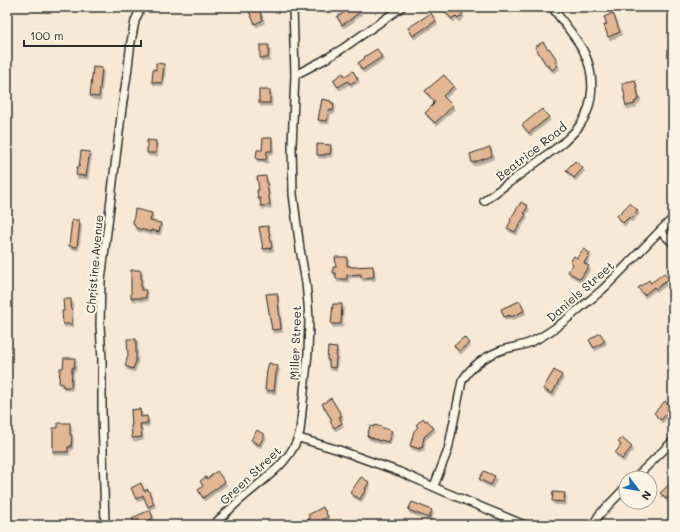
<svg xmlns="http://www.w3.org/2000/svg" width="680" height="532" viewBox="0 0 680 532" font-family="Mali,sans-serif">
<style>
.building{fill:#e4b794;stroke:#2b2b2b;filter:url(#shadow)}
.lines{fill:none;stroke-linecap:round;stroke-linejoin:round}
.minor-casing{stroke:#2b2b2b;stroke-width:10}
.minor{stroke:#fcf5e5;stroke-width:7}
.labels{text-anchor:middle;dominant-baseline:central;stroke-width:4;stroke-linejoin:round;paint-order:stroke}
.street-label{font-size:12px;fill:#2b2b2b;stroke:#fcf5e5}
</style>
<defs>
<filter id="shadow"><feDropShadow dx="1.5" dy="3" stdDeviation="0" flood-color="#0004"/></filter>
</defs>
<rect width="100%" height="100%" fill="#f7e9d5"/>
<filter id="ink" filterUnits="userSpaceOnUse"><feTurbulence type="fractalNoise" baseFrequency=".025" numOctaves="2"/><feDisplacementMap in="SourceGraphic" scale="8" xChannelSelector="R" yChannelSelector="G"/><feConvolveMatrix kernelMatrix="1 2 1 2 8 2 1 2 1" color-interpolation-filters="sRGB"/></filter>
<g filter="url(#ink)">
<g class="building">
<polygon points="247,7 258,7 263,20 255,24"/>
<polygon points="352,7 357,7 360,12 353,17 353,18 342,25 337,17"/>
<polygon points="449,7 464,7 460,11 463,14 458,19 455,16 452,19 444,11"/>
<polygon points="431,13 436,21 413,36 408,28"/>
<polygon points="613,13 620,32 608,37 604,25 607,24 604,17"/>
<polygon points="543,42 548,49 549,48 557,60 555,61 558,66 552,70 548,65 547,66 535,47"/>
<polygon points="260,45 269,45 268,58 260,58"/>
<polygon points="377,49 382,57 362,70 358,63 365,58 364,57"/>
<polygon points="156,63 164,64 162,83 152,82 153,69 156,70"/>
<polygon points="93,67 102,68 99,97 90,96"/>
<polygon points="353,71 358,79 350,84 348,81 338,87 333,80 343,73 345,76"/>
<polygon points="444,75 454,86 443,96 453,106 435,123 425,113 434,104 433,103 435,102 425,91"/>
<polygon points="635,80 639,99 637,99 637,101 634,102 635,104 626,106 624,97 625,97 622,83"/>
<rect x="259" y="90" width="11" height="13"/>
<polygon points="322,99 331,101 331,103 334,103 333,111 329,110 327,121 318,120"/>
<polygon points="542,109 549,117 529,133 522,125"/>
<polygon points="263,138 272,138 272,151 267,151 266,160 256,159 257,150 262,150"/>
<polygon points="147,140 156,141 156,153 147,153"/>
<polygon points="317,144 331,145 330,154 325,154 325,155 317,155"/>
<polygon points="490,147 492,156 472,163 470,154"/>
<polygon points="81,151 90,152 86,176 76,175 77,167 79,167"/>
<polygon points="575,161 583,168 574,178 566,170"/>
<polygon points="266,176 270,205 261,206 260,198 258,199 257,190 259,190 257,177"/>
<polygon points="521,202 528,206 524,213 526,214 515,232 507,228 511,221 510,220"/>
<polygon points="630,203 638,211 630,219 629,217 623,223 617,216"/>
<polygon points="135,209 152,213 150,221 161,223 159,232 151,230 151,232 136,228 133,223"/>
<polygon points="72,220 79,220 79,223 80,223 77,247 69,246"/>
<polygon points="268,226 272,248 263,249 259,227"/>
<polygon points="583,249 590,253 584,263 589,266 580,279 568,272 573,264 570,262 574,256 577,258"/>
<polygon points="335,257 347,257 347,266 351,266 351,267 373,266 374,277 361,278 361,274 347,275 347,279 336,279 336,273 333,273 333,267 336,267"/>
<polygon points="131,270 141,270 141,290 146,290 146,298 131,298"/>
<polygon points="664,273 669,279 656,289 654,287 644,295 638,288 649,280 651,283"/>
<polygon points="277,293 281,329 272,330 266,294"/>
<polygon points="63,299 71,299 72,324 63,324 62,311 64,311"/>
<polygon points="520,301 524,311 511,317 510,315 504,317 501,309"/>
<polygon points="333,304 342,304 341,324 331,324"/>
<polygon points="600,333 605,341 594,348 589,340"/>
<polygon points="464,337 469,343 459,351 454,346"/>
<polygon points="127,339 136,339 136,361 133,369 125,366 128,355"/>
<polygon points="328,347 337,348 335,368 329,367 329,360 327,360"/>
<polygon points="64,358 75,358 74,368 72,368 71,387 63,387 63,384 59,383 60,368 63,368"/>
<polygon points="269,363 278,366 276,374 274,391 265,390 267,370"/>
<polygon points="554,370 562,375 552,394 543,389"/>
<polygon points="331,398 342,416 339,417 342,423 334,428 330,421 332,420 322,404"/>
<polygon points="665,401 672,408 661,420 654,413"/>
<polygon points="140,409 141,417 147,416 148,423 140,424 142,437 132,438 131,425 132,425 131,410"/>
<polygon points="423,418 425,421 427,420 434,428 424,437 422,448 420,447 420,449 410,446 414,431 418,427 416,425"/>
<polygon points="58,423 70,423 70,435 72,435 71,447 68,447 68,452 53,452 53,428 58,428"/>
<polygon points="375,425 392,431 388,442 381,440 380,441 367,436 370,426 374,427"/>
<polygon points="257,430 265,435 259,445 251,440"/>
<polygon points="622,438 632,447 622,459 615,453 621,445 618,442"/>
<polygon points="217,471 225,482 203,498 198,490 203,486 200,481 206,477 207,479"/>
<polygon points="484,471 495,476 491,485 479,479"/>
<polygon points="361,477 369,482 365,489 366,489 360,499 350,493"/>
<polygon points="673,481 673,499 669,495 666,499 660,493"/>
<polygon points="141,483 144,491 148,489 154,504 148,507 143,495 136,499 131,488"/>
<polygon points="553,492 565,493 564,502 552,501"/>
<polygon points="412,502 432,510 429,518 408,510"/>
<polygon points="323,507 328,517 312,525 309,525 307,520 310,519 308,515"/>
<polygon points="150,510 153,518 142,524 141,522 135,525 132,518"/>
</g>
<g class="lines">
<g class="minor-casing">
<g id="minor">
<polyline points="295,75 322,61 342,49 402,7"/>
<path d="M484,201L563,143C569,137 575,132 580,125C595,104 595,75 584,52C576,37 562,21 552,7"/>
<polyline points="660,231 673,243"/>
<polyline points="299,438 339,450 400,472 445,492 525,525"/>
<polyline points="635,478 673,441"/>
<path d="M434,486L448,450L462,381C472,365 486,355 505,349C513,347 523,346 531,342C549,334 564,322 579,309C586,303 594,297 602,290C626,267 649,241 673,218"/>
<polyline points="105,525 102,413 102,360 100,325 101,281 122,108 127,75 131,42 135,21 141,7"/>
<path d="M213,525C222,517 231,508 240,500C262,480 293,462 300,431L308,353L309,320L308,304L306,283L300,249L293,194L292,146L295,75L293,7"/>
<polyline points="593,525 599,515 626,487"/>
</g>
</g>
<use href="#minor" class="minor"/>
</g>
</g>
<g class="labels">
<g class="street-label">
<text transform="translate(531 151) rotate(-38)">Beatrice Road</text>
<text transform="translate(94 264) rotate(-85)">Christine Avenue</text>
<text transform="translate(580 291) rotate(-41)">Daniels Street</text>
<text transform="translate(295 343) rotate(-88)">Miller Street</text>
<text transform="translate(250 475) rotate(-43)">Green Street</text>
</g>
</g>
<rect width="680" height="532" fill="none" stroke="#fcf5e5" stroke-width="24"/>
<rect x="12" y="12" width="656" height="508" fill="none" stroke="#2b2b2b" stroke-width="1.5" filter="url(#ink)"/>
<g transform="translate(638 490) rotate(122)"><circle r="19" fill="#fcf5e5" stroke="#a8a49b"/>
<path d="M0-3L7 15L0 10L-7 15Z" fill="#1f6fb2"/>
<text y="-6" font-size="11" font-weight="bold" text-anchor="middle" fill="#2b2b2b">N</text>
</g>
<path d="M24 40v6h117v-6" fill="none" stroke="#2b2b2b" stroke-width="2"/>
<text x="30" y="40" font-size="12" fill="#2b2b2b" stroke="#fcf5e5" stroke-width="3" paint-order="stroke">100 m</text>
</svg>
